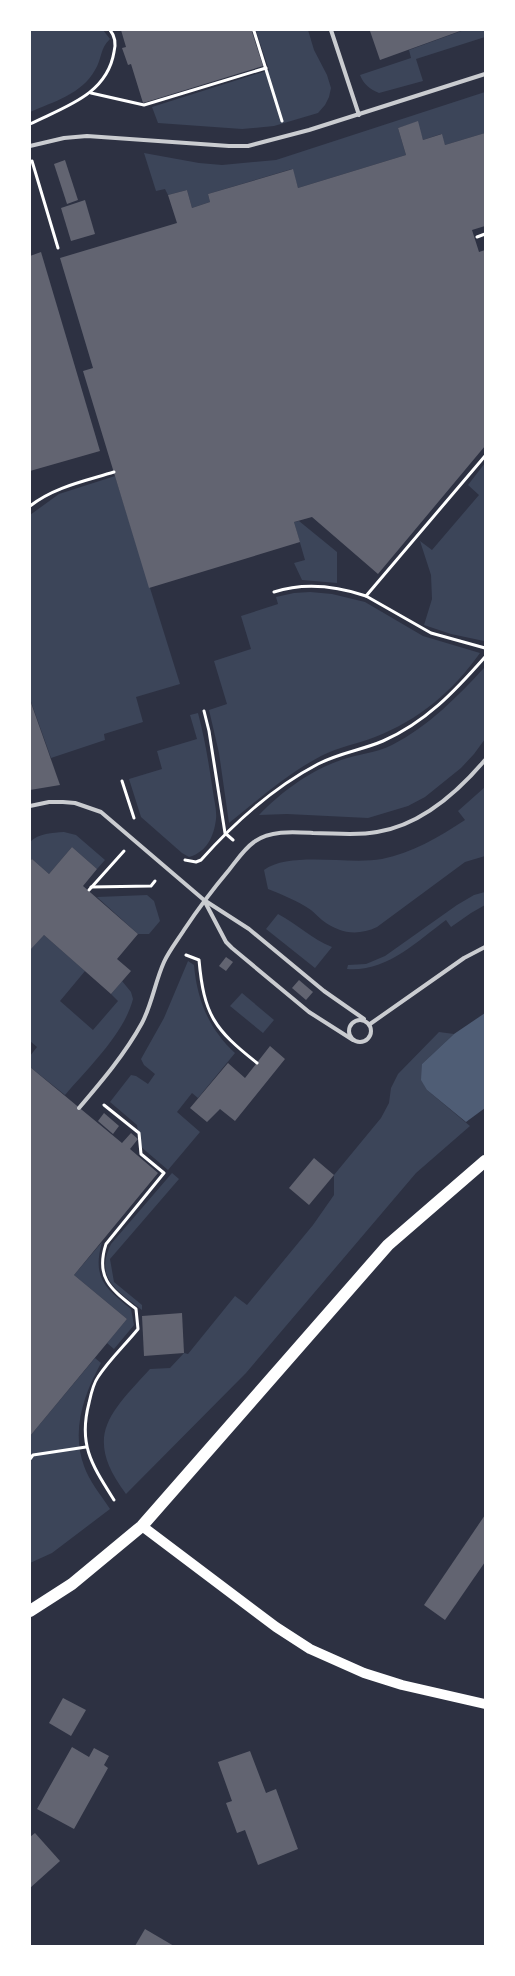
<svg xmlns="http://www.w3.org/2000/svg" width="515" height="1976" viewBox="0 0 515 1976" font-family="Helvetica,sans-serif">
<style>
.green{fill:#3c4559}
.water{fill:#4f5d75}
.building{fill:#626471}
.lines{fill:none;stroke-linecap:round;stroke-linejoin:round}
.path{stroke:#fff;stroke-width:3}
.service{stroke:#caccd0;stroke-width:4}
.secondary{stroke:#fff;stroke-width:10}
.primary{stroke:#fff;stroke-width:12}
</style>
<rect width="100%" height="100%" fill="#2d3142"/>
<g class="green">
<path d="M30,30H103L110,39C100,48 102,59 95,70C82,94 53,102 30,112Z"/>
<polygon points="258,30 308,30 314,50 327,75 331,88 329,97 325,105 318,113 274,126 242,129 158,123 152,107 269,70 256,31"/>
<path d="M464,30H485V37L416,59L423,81L379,93C370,89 364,85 360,75L411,58L409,50Z"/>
<polygon points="485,92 485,133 445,145 441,134 423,140 417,122 398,128 406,155 298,188 292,169 208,194 210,202 192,208 187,190 168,195 165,189 156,191 144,153 199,163 222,165 276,160"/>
<polygon points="485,463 485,641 484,641 451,634 424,625 432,599 431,575 420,541 432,550 479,495 468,485"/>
<polygon points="115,476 180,684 136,697 143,722 104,734 105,740 51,758 30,699 30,515 59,494"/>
<polygon points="299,521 337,552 337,583 302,580 294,563 305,560 294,522"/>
<path d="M310,592L332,594L365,602L423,636L480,653C453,691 419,720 375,737C357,744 338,747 321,756C287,774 259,799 229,823L219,753L209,710L227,704L214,661L251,649L241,616L278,604L276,597L294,593Z"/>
<path d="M485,667V739L474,754L461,768L425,797L408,806L368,818L287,814L259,815C281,792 311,770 341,760C358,754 376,753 392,745C429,726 457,697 485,667Z"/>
<path d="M198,713C205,739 209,765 213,792C214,800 217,810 216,819C214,836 207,852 189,857L182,853L141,817L129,779L162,769L157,751L197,739L190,715Z"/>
<path d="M485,787V856L465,862L377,927C358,936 340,934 322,920C318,917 315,913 311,910C298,901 283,895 268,889L264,870C290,851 349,865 382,859C412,853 439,837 465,820L458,811Z"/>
<path d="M64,832L76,835L105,860L97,869L72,847L49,874L32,859L30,861V842C39,833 52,833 64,832Z"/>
<path d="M485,892V905L471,913L451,927L446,920C416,942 387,972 347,969L348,965L366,964L385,956L457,905L474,895Z"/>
<polygon points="147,895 154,901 160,921 149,934 138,934 97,897"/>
<path d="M278,914C297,924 312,939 332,947L315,968L266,929Z"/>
<path d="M44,935L85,971L60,1001L93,1030L118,1001L111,994L122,981L131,992L133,999C124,1034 88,1068 65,1095L30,1067V1056L37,1047L30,1041V949Z"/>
<path d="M188,961L194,965C197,1000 209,1029 235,1053L198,1098L192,1093L177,1112L200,1132L168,1170L140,1146L137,1125L110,1102L131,1075L136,1076L148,1084L155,1074L144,1065L141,1059L164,1018Z"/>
<polygon points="242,993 274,1020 263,1033 230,1006"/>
<path d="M439,1032L454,1034L422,1064L427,1090L470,1126L416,1173L246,1373L126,1494C83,1436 109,1414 150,1369L170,1368L184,1353L188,1354L235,1296L247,1305L313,1225L334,1195V1175L381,1118L389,1103L391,1088L398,1074Z"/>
<path d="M172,1173L179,1179L110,1259L114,1282L142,1305V1310C118,1291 94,1279 111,1244Z"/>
<path d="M102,1242C92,1278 105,1288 131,1309L134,1325L114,1349L107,1343L127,1319L74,1275Z"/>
<path d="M95,1358L101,1363C84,1394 71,1430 84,1466C89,1481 101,1495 110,1509L52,1553L30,1563V1436Z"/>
</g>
<polygon class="water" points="485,1013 485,1108 466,1122 427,1090 421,1080 422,1064 454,1034"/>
<g class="building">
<polygon points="121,30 256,30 252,32 263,66 143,103 131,64 128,65 122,48 126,47"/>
<polygon points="373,30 463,30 380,60 370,31"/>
<polygon points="418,121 423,140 442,134 445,145 485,133 485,226 472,230 479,252 485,250 485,446 378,574 312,517 294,522 300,542 149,588 83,371 93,368 60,258 177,223 168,195 187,190 192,208 210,202 208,194 293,169 298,188 406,155 398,128"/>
<polygon points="65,160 78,200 67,204 54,164"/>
<polygon points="85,200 95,234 71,241 61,208"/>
<polygon points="41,252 100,451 30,471 30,256"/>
<polygon points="30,700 60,785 30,790"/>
<polygon points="72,847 97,869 83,886 138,934 117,959 131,971 111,994 44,935 30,950 30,861 32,859 49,874"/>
<polygon points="226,957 233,962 226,971 219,966"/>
<polygon points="299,980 313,992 306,1000 292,988"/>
<polygon points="270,1046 285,1059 235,1121 220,1109 207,1122 190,1108 228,1063 245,1078"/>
<polygon points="30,1067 122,1143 131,1133 138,1139 130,1149 158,1173 74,1275 127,1319 30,1436"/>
<polygon points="104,1113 119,1126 113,1134 98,1121"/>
<polygon points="314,1158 334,1175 309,1205 289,1188"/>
<polygon points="182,1313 184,1353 144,1356 142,1316"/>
<polygon points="485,1515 485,1562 445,1620 424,1605"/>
<polygon points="63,1698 86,1710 71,1736 49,1723"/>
<polygon points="72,1747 89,1757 94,1748 109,1756 104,1765 108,1768 74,1829 37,1809"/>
<polygon points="250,1751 266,1793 276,1789 298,1849 258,1865 245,1830 237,1833 226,1803 232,1801 218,1762"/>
<polygon points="35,1833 60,1861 30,1888 30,1837"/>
<polygon points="145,1929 174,1946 135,1946"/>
</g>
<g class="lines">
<g class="path">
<polyline points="254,31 282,121"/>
<polyline points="91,93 144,105 266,68"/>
<path d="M30,124C64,107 107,95 114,52C116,44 115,36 110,30"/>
<polyline points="32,161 58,248"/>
<polyline points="477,237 485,234"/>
<path d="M30,506C54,487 85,481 114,472"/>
<path d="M274,592C305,582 336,586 366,596L485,456"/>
<polyline points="366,596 431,633 485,648"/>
<polyline points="204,711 209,731 225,833 233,840"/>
<polyline points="122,781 134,818"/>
<path d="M185,860L196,862L201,860C234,823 274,787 318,764C339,753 362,750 383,741C426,722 455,691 485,657"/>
<polyline points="91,887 151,886 155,881"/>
<polyline points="89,890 124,851"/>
<path d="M186,955L199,960C204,1015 214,1029 257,1063"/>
<path d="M104,1105L139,1133L141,1154L164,1173L106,1244C95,1278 111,1289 136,1309L138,1329C125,1345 109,1360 98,1377C93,1384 91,1394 89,1403C78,1445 92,1465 114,1500"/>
<polyline points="30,1459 33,1455 86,1447"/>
</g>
<g class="service">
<polyline points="331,30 359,115"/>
<polyline points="30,146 64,138 87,136 229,146 248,146 309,130 485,74"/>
<polyline points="30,806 49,802 63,802 75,803 101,812 204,900 249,929 324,991 364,1019"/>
<polyline points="205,902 226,942 232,948 309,1012 353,1040"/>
<circle cx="360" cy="1031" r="11"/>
<polyline points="370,1024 464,958 485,947"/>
<path d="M79,1108C102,1081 125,1054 142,1023C152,1004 155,982 164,962C169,951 177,941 184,930C198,909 213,889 229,870C237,860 244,849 254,842C270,830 294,832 313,833C334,833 357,836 377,832C421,825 457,793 485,760"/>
</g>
<polyline class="secondary" points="142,1526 276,1627 310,1649 364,1673 402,1685 485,1704"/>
<polyline class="primary" points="30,1611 72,1584 142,1526 388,1245 485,1161"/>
</g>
<rect width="515" height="1976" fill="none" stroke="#ffffff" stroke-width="62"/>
</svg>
